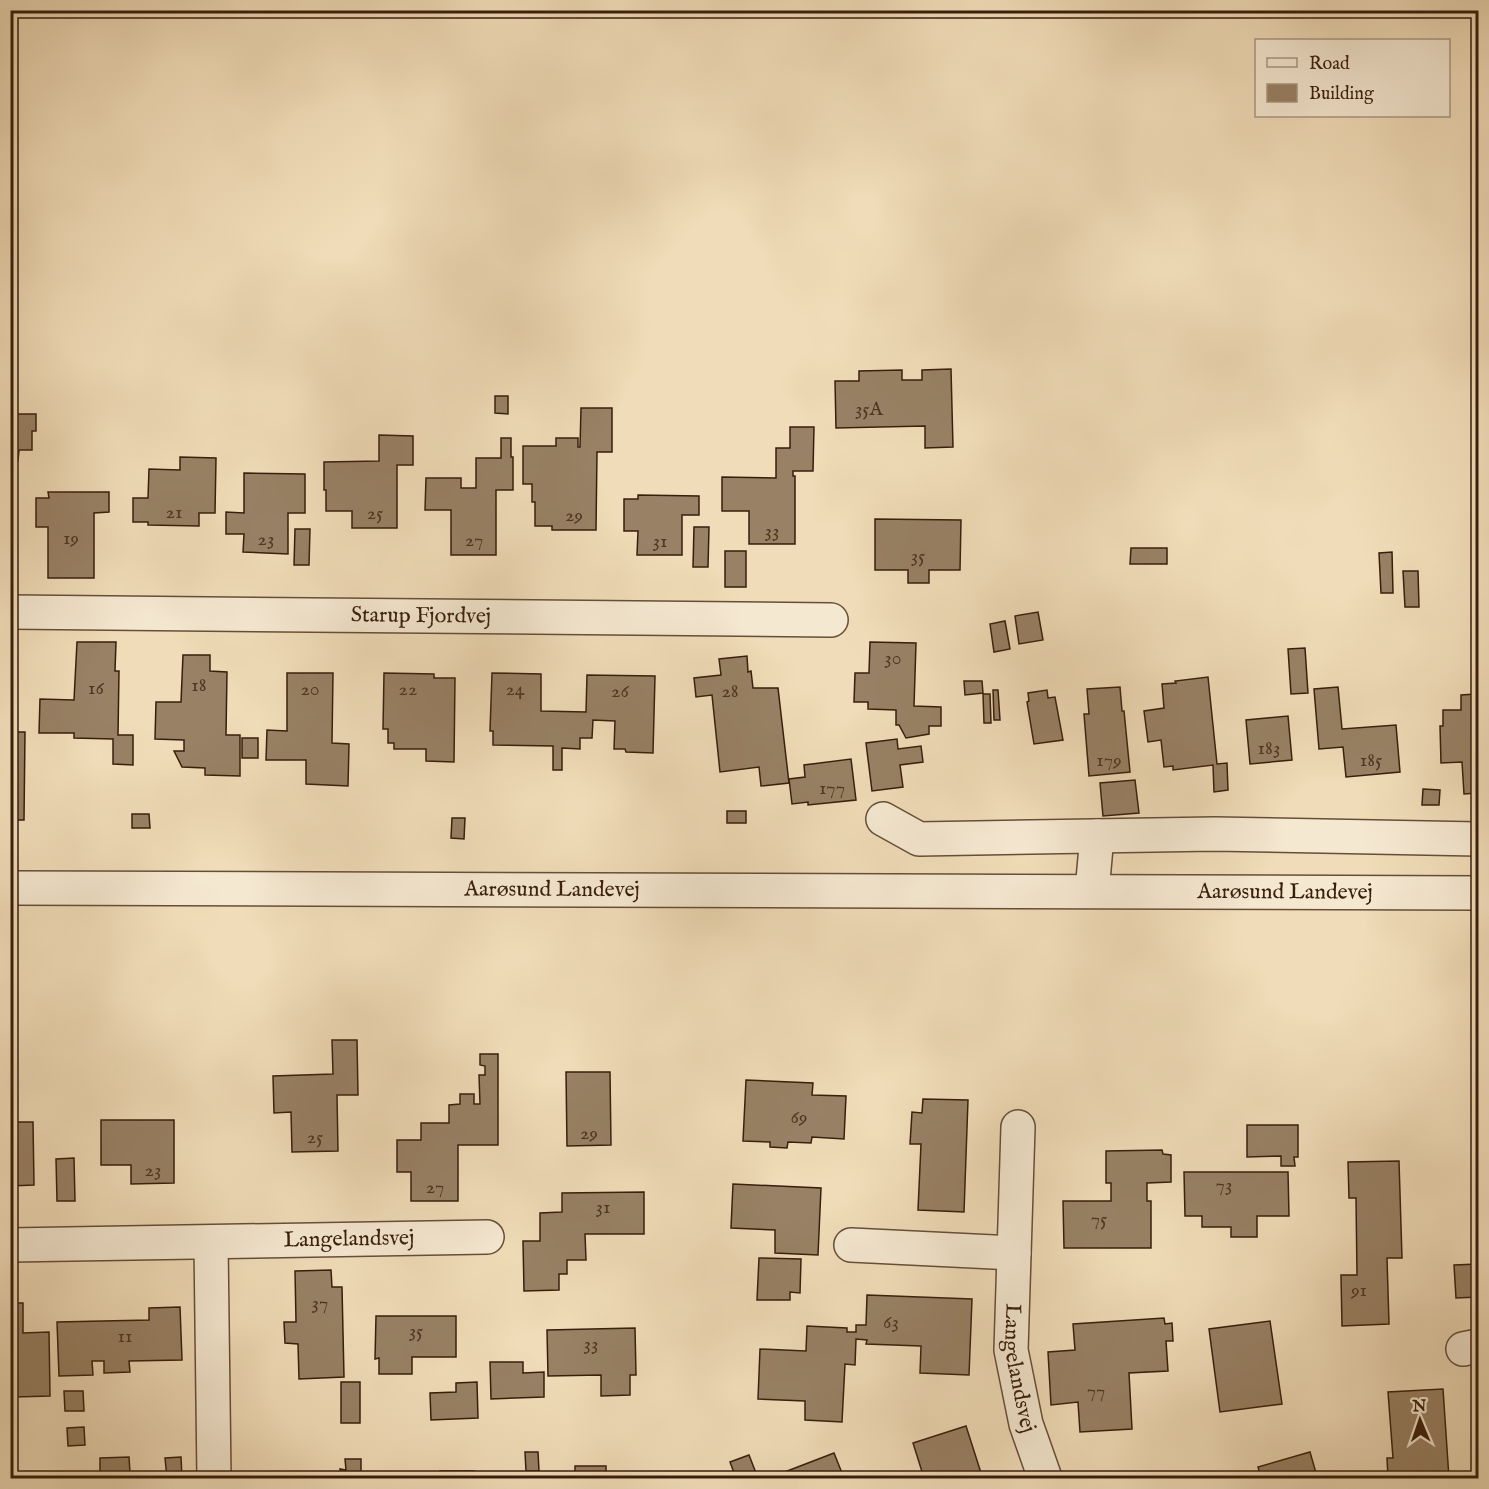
<svg xmlns="http://www.w3.org/2000/svg" width="1489" height="1489" viewBox="0 0 1489 1489" font-family="'IM FELL English',serif">
<style>
.building{fill:#988165;stroke:#381e0c;stroke-width:1.5}
.lines{fill:none;stroke-linecap:round;stroke-linejoin:round}
.minor-casing{stroke:#664e37;stroke-width:36}
.tertiary-casing{stroke:#664e37;stroke-width:36}
.minor{stroke:#f5e8d1;stroke-width:33}
.tertiary{stroke:#f5e8d1;stroke-width:33}
.labels{text-anchor:middle;dominant-baseline:central;stroke-width:5;stroke-linejoin:round;paint-order:stroke}
.number-label{font-size:20px;fill:#503722}
.street-label{font-size:22px;fill:#381e0c;stroke:#f5e8d1}
</style>
<rect width="100%" height="100%" fill="#f0dcb8"/>
<filter id="stains"><feTurbulence type="fractalNoise" baseFrequency=".00333" numOctaves="4"/><feColorMatrix values="0 0 0 0 .2 0 0 0 0 .09 0 0 0 0 .02 0 0 0 .5 -.17"/></filter>
<radialGradient id="worn" r=".72"><stop offset=".6" stop-color="#630" stop-opacity="0"/><stop offset="1" stop-color="#630" stop-opacity=".3"/></radialGradient>
<g class="building">
<polygon points="951,369 953,447 925,448 925,426 836,428 835,381 859,381 859,371 902,370 902,380 922,380 922,370"/>
<polygon points="495,396 508,396 508,414 495,413"/>
<polygon points="581,408 612,408 612,452 597,452 596,530 552,530 552,526 535,526 535,502 532,502 532,484 523,484 523,446 556,446 556,438 578,438 578,447 580,447"/>
<polygon points="10,414 36,414 36,431 32,431 32,450 19,450 18,461 10,460"/>
<polygon points="790,427 814,427 813,471 793,471 793,476 795,476 795,544 749,544 749,511 722,511 722,477 776,478 776,448 790,448"/>
<polygon points="379,435 413,436 413,465 397,465 397,528 352,528 352,511 326,511 326,490 324,490 324,462 379,461"/>
<polygon points="501,438 511,438 511,457 513,457 513,490 496,490 496,555 451,555 451,510 425,510 426,478 461,478 461,488 476,488 476,458 501,458"/>
<polygon points="180,457 216,458 215,513 199,513 199,526 148,525 148,522 133,522 133,498 148,498 149,469 180,470"/>
<polygon points="244,473 305,474 305,513 288,513 288,554 243,552 244,534 226,534 226,512 244,513"/>
<polygon points="48,492 109,492 109,512 94,513 94,578 48,578 48,527 36,527 36,498 49,498"/>
<polygon points="638,495 699,496 699,515 682,515 682,555 637,555 638,531 624,531 624,499 638,499"/>
<polygon points="875,519 961,520 960,570 929,570 929,583 908,583 908,570 875,570"/>
<rect x="10" y="520" width="7" height="26"/>
<polygon points="694,527 709,527 708,567 693,567"/>
<polygon points="295,529 310,529 309,565 294,565"/>
<polygon points="1131,548 1167,548 1167,564 1130,564"/>
<rect x="725" y="551" width="21" height="36"/>
<polygon points="1392,552 1393,593 1381,593 1379,553"/>
<polygon points="1403,571 1418,571 1419,607 1405,607"/>
<polygon points="1038,612 1043,640 1019,644 1015,616"/>
<polygon points="1005,621 1010,649 994,652 990,624"/>
<polygon points="77,642 116,642 115,671 119,671 118,735 133,735 133,765 113,764 113,739 74,738 74,733 39,733 40,699 74,700"/>
<polygon points="870,642 916,643 914,706 941,707 941,726 929,726 929,734 906,738 899,725 896,725 896,710 868,709 868,702 854,702 855,673 869,673"/>
<polygon points="1305,648 1308,693 1291,694 1288,649"/>
<polygon points="183,655 210,655 210,671 227,672 226,735 240,735 240,776 205,775 205,768 182,767 174,751 184,751 184,740 155,739 156,702 181,702"/>
<polygon points="747,656 748,672 751,671 753,688 778,688 789,783 761,786 759,767 720,772 712,695 696,697 694,678 721,675 719,659"/>
<polygon points="10,669 12,669 11,732 25,732 24,820 10,820"/>
<polygon points="287,673 333,673 332,743 349,744 348,786 306,784 306,760 266,760 267,730 287,731"/>
<polygon points="384,673 434,674 434,678 455,678 454,762 426,761 426,749 394,749 394,743 388,743 388,729 383,729"/>
<polygon points="492,673 541,674 541,711 586,712 587,675 655,676 653,753 626,752 625,749 614,749 615,721 593,720 592,738 580,738 580,749 562,748 562,770 553,770 553,746 493,745 493,731 490,731"/>
<polygon points="1208,677 1217,764 1227,763 1228,790 1214,792 1213,765 1173,770 1173,766 1164,767 1161,740 1148,742 1144,711 1164,708 1162,684 1176,683 1175,681"/>
<polygon points="964,681 982,681 983,693 965,695"/>
<polygon points="1120,687 1122,711 1124,711 1130,772 1089,776 1084,714 1089,714 1087,689"/>
<polygon points="1338,687 1342,729 1396,725 1400,772 1346,777 1343,747 1319,749 1314,689"/>
<polygon points="993,690 998,690 1000,720 994,720"/>
<polygon points="1047,690 1048,698 1055,697 1063,740 1034,744 1027,702 1029,701 1028,693"/>
<polygon points="983,694 990,694 991,723 984,723"/>
<polygon points="1476,694 1477,726 1478,726 1478,793 1464,794 1462,762 1441,763 1440,726 1443,726 1443,710 1461,710 1461,695"/>
<polygon points="1288,716 1292,760 1250,764 1246,720"/>
<rect x="242" y="738" width="16" height="20"/>
<polygon points="897,739 898,749 921,746 923,762 900,765 903,787 872,791 866,743"/>
<polygon points="851,759 856,800 808,805 808,802 792,804 789,779 805,777 804,765"/>
<polygon points="1135,780 1139,813 1103,816 1100,783"/>
<polygon points="1423,789 1440,790 1439,805 1422,805"/>
<rect x="727" y="811" width="19" height="12"/>
<polygon points="132,814 149,814 150,828 132,828"/>
<polygon points="452,818 465,818 464,839 451,838"/>
<polygon points="332,1040 357,1040 358,1095 337,1095 338,1151 292,1152 291,1112 274,1113 273,1076 333,1074"/>
<polygon points="480,1054 498,1054 498,1145 458,1145 458,1201 411,1201 411,1172 397,1172 397,1140 421,1140 421,1123 449,1123 449,1105 460,1104 460,1094 474,1094 474,1104 480,1104 479,1075 485,1075 485,1066 480,1065"/>
<polygon points="566,1072 610,1072 611,1145 567,1146"/>
<polygon points="746,1080 813,1083 812,1095 846,1096 844,1139 812,1137 811,1143 788,1142 787,1148 770,1147 770,1142 743,1141"/>
<polygon points="923,1099 968,1100 964,1212 918,1210 921,1144 910,1144 912,1112 922,1113"/>
<polygon points="101,1120 174,1120 174,1183 131,1184 131,1165 101,1165"/>
<polygon points="10,1122 33,1122 34,1185 10,1186"/>
<polygon points="1247,1125 1298,1125 1298,1157 1294,1157 1295,1166 1281,1166 1281,1156 1247,1157"/>
<polygon points="1162,1150 1163,1154 1171,1155 1171,1182 1147,1183 1147,1201 1151,1201 1151,1248 1064,1248 1063,1201 1111,1201 1111,1183 1106,1183 1106,1151"/>
<polygon points="74,1158 75,1201 57,1201 56,1159"/>
<polygon points="1399,1161 1402,1258 1387,1258 1389,1324 1342,1326 1341,1275 1357,1275 1356,1198 1349,1198 1348,1162"/>
<polygon points="1184,1172 1288,1172 1289,1216 1257,1216 1257,1237 1231,1237 1231,1227 1202,1227 1202,1216 1185,1216"/>
<polygon points="733,1184 821,1188 818,1255 775,1253 775,1230 731,1228"/>
<polygon points="644,1192 644,1234 585,1234 586,1260 567,1260 567,1274 559,1274 559,1290 524,1291 523,1241 540,1241 540,1213 562,1212 562,1193"/>
<polygon points="759,1258 801,1259 800,1293 790,1292 790,1300 757,1300"/>
<polygon points="1478,1264 1478,1297 1456,1298 1454,1265"/>
<polygon points="331,1270 332,1287 342,1287 344,1377 299,1379 298,1344 285,1343 284,1322 296,1322 295,1271"/>
<polygon points="867,1295 972,1299 969,1375 920,1373 921,1346 866,1344 867,1340 856,1339 855,1365 845,1364 842,1422 805,1420 805,1401 758,1399 760,1349 806,1351 807,1326 847,1328 847,1332 856,1332 856,1325 866,1325"/>
<polygon points="10,1303 23,1303 23,1333 49,1332 50,1396 15,1397 15,1389 10,1389"/>
<polygon points="180,1307 182,1360 129,1361 130,1372 104,1373 104,1361 92,1361 93,1375 59,1376 57,1322 149,1320 149,1308"/>
<polygon points="376,1316 456,1316 456,1357 412,1357 412,1374 379,1374 379,1358 375,1359"/>
<polygon points="1164,1318 1165,1324 1172,1323 1173,1341 1166,1341 1168,1371 1129,1373 1132,1429 1080,1432 1078,1402 1051,1405 1048,1352 1075,1350 1073,1324"/>
<polygon points="1270,1321 1282,1404 1220,1412 1209,1329"/>
<polygon points="635,1328 636,1375 630,1375 630,1395 601,1396 601,1375 548,1376 547,1330"/>
<polygon points="490,1362 523,1362 523,1373 544,1372 544,1397 491,1399"/>
<rect x="341" y="1382" width="19" height="41"/>
<polygon points="477,1382 478,1418 431,1420 430,1393 456,1392 456,1383"/>
<polygon points="1443,1389 1449,1478 1388,1478 1387,1458 1393,1458 1388,1392"/>
<polygon points="64,1391 83,1391 84,1411 65,1411"/>
<polygon points="966,1426 982,1476 988,1474 989,1478 924,1478 913,1443"/>
<polygon points="84,1427 85,1445 68,1446 67,1428"/>
<polygon points="525,1452 538,1452 539,1471 526,1471"/>
<polygon points="1310,1452 1316,1473 1295,1478 1261,1478 1258,1467"/>
<polygon points="834,1453 844,1478 769,1478"/>
<polygon points="749,1455 756,1473 742,1478 736,1478 730,1462"/>
<polygon points="129,1457 130,1473 100,1474 100,1458"/>
<polygon points="181,1457 182,1478 167,1478 165,1458"/>
<polygon points="345,1459 361,1459 361,1478 341,1478 340,1469 346,1470"/>
<rect x="575" y="1466" width="31" height="12"/>
<rect x="440" y="1471" width="34" height="7"/>
</g>
<g class="lines">
<g class="minor-casing">
<g id="minor">
<path id="s1" d="M10,612L831,620"/>
<polyline points="883,819 919,839 1214,834 1478,839"/>
<polyline points="1092,891 1097,836"/>
<path id="s2" d="M1018,1127L1011,1350L1026,1424L1045,1478"/>
<polyline points="211,1243 214,1478"/>
<path id="s3" d="M10,1245L487,1237"/>
<polyline points="851,1245 1014,1253"/>
<polyline points="1463,1349 1478,1346"/>
</g>
</g>
<g class="tertiary-casing">
<g id="tertiary">
<path id="s4" d="M10,888L1478,893"/>
</g>
</g>
<use href="#minor" class="minor"/>
<use href="#tertiary" class="tertiary"/>
</g>
<g class="labels">
<g class="number-label">
<text x="869" y="409">35A</text>
<text x="174" y="512">21</text>
<text x="375" y="513">25</text>
<text x="574" y="515">29</text>
<text x="772" y="531">33</text>
<text x="71" y="538">19</text>
<text x="266" y="539">23</text>
<text x="474" y="540">27</text>
<text x="660" y="541">31</text>
<text x="918" y="556">35</text>
<text x="893" y="658">30</text>
<text x="199" y="685">18</text>
<text x="96" y="688">16</text>
<text x="310" y="689">20</text>
<text x="408" y="689">22</text>
<text x="515" y="689">24</text>
<text x="620" y="691">26</text>
<text x="730" y="691">28</text>
<text x="1269" y="748">183</text>
<text x="1109" y="760">179</text>
<text x="1371" y="760">185</text>
<text x="832" y="788">177</text>
<text x="799" y="1117">69</text>
<text x="589" y="1133">29</text>
<text x="315" y="1137">25</text>
<text x="153" y="1170">23</text>
<text x="1224" y="1185">73</text>
<text x="435" y="1187">27</text>
<text x="603" y="1207">31</text>
<text x="1099" y="1219">75</text>
<text x="1359" y="1290">91</text>
<text x="320" y="1303">37</text>
<text x="891" y="1322">63</text>
<text x="416" y="1331">35</text>
<text x="125" y="1336">11</text>
<text x="591" y="1344">33</text>
<text x="1096" y="1391">77</text>
</g>
<g class="street-label">
<text stroke="none"><textPath href="#s1" startOffset="411">Starup Fjordvej</textPath></text>
<text stroke="none"><textPath href="#s4" startOffset="542">Aarøsund Landevej</textPath></text>
<text stroke="none"><textPath href="#s4" startOffset="1275">Aarøsund Landevej</textPath></text>
<text stroke="none"><textPath href="#s3" startOffset="339">Langelandsvej</textPath></text>
<text stroke="none"><textPath href="#s2" startOffset="242">Langelandsvej</textPath></text>
</g>
</g>
<rect width="1489" height="1489" fill="none" stroke="#f0dcb8" stroke-width="36"/>
<rect x="12" y="12" width="1465" height="1465" fill="none" stroke="#381e0c" stroke-width="3"/>
<rect x="18" y="18" width="1453" height="1453" fill="none" stroke="#381e0c" stroke-width="1.5"/>
<rect x="1255" y="39" width="195" height="78" fill="#f5e8d1" stroke="#a99782" stroke-width="1.5"/>
<rect x="1267" y="58" width="30" height="9" fill="#f5e8d1" stroke="#a99782" stroke-width="1.5"/>
<text x="1309" y="69" font-size="18" fill="#381e0c">Road</text>
<rect x="1267" y="84" width="30" height="18" fill="#988165" stroke="#a99782" stroke-width="1.5"/>
<text x="1309" y="99" font-size="18" fill="#381e0c">Building</text>
<g transform="translate(1420 1420) rotate(358)" stroke="#f5e8d1" stroke-width="4.5" paint-order="stroke">
<path d="M0-4.5L10 22L0 15L-10 22Z" fill="#381e0c"/>
<text y="-9" font-size="16" font-weight="bold" text-anchor="middle" fill="#381e0c">N</text>
</g>
<rect width="100%" height="100%" filter="url(#stains)"/>
<rect width="100%" height="100%" fill="url(#worn)"/>
</svg>
